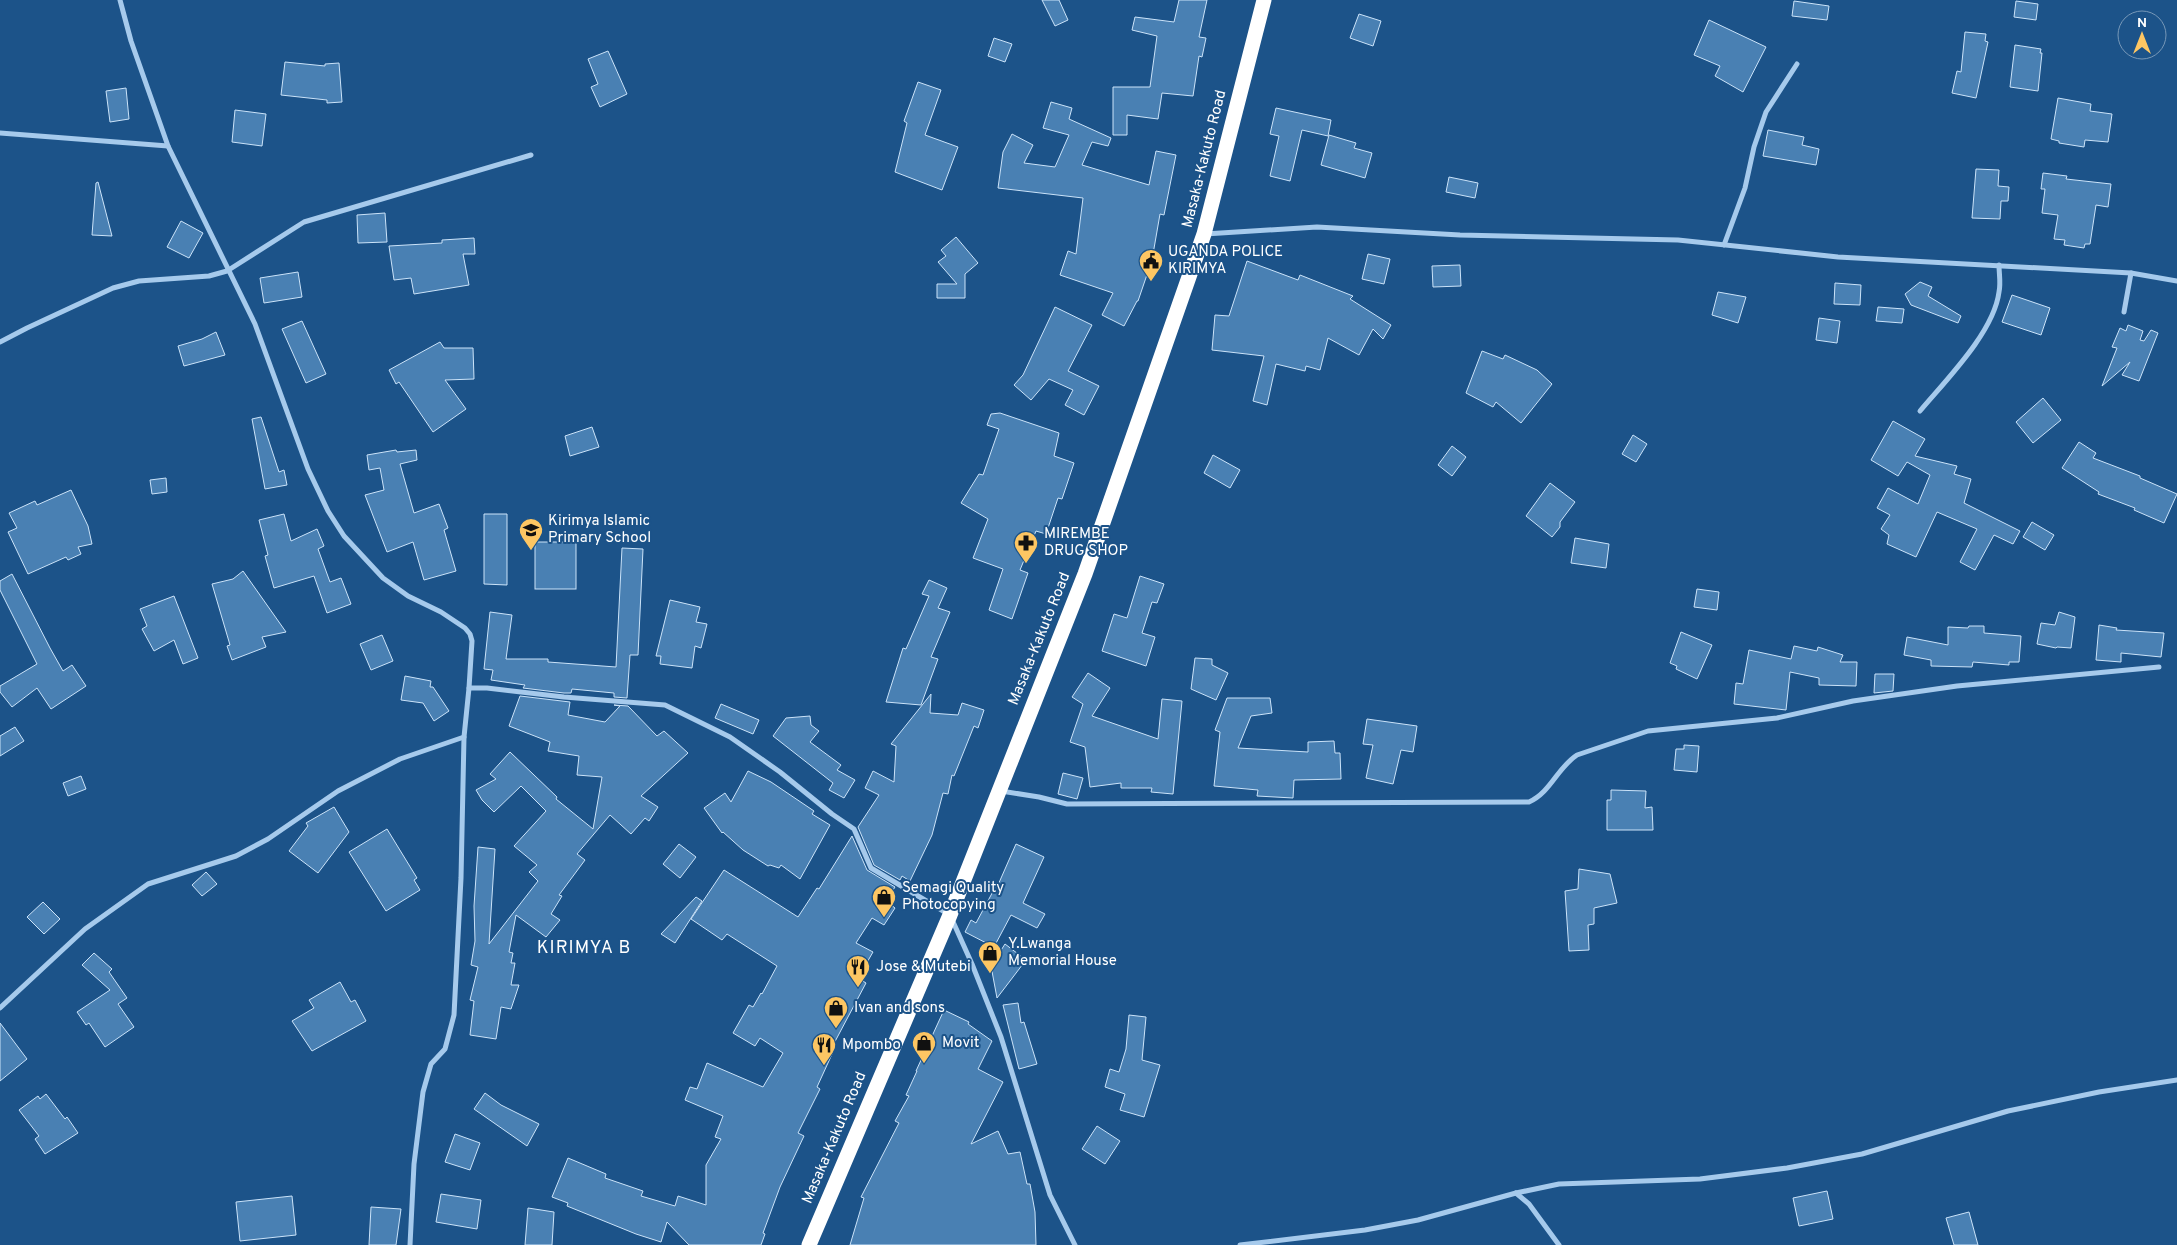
<svg xmlns="http://www.w3.org/2000/svg" width="2177" height="1245" viewBox="0 0 2177 1245" font-family="Overpass,sans-serif">
<style>
.building{fill:#4980b3;stroke:#cbe3f9}
.lines{fill:none;stroke-linecap:round;stroke-linejoin:round}
.street{stroke:#a6caec;stroke-width:5}
.highway{stroke:#fff;stroke-width:15}
.labels{text-anchor:middle;dominant-baseline:central;stroke-width:4;stroke-linejoin:round;paint-order:stroke}
.street-label{font-size:15px;fill:#fff;stroke:#1c5389}
.poi-label{font-size:15px;fill:#fff;stroke:#1c5389;text-anchor:start}
.quarter-label{font-size:18px;letter-spacing:1px;fill:#fff;stroke:#1c5389}
</style>
<rect width="100%" height="100%" fill="#1c5389"/>
<g class="building">
<polygon points="1042,0 1059,0 1068,20 1055,26"/>
<polygon points="1179,0 1207,0 1199,37 1206,38 1202,57 1199,56 1193,96 1162,93 1158,119 1127,115 1127,135 1113,135 1113,87 1150,87 1157,36 1132,30 1135,17 1174,22"/>
<polygon points="1794,1 1829,6 1827,20 1792,16"/>
<polygon points="2016,1 2038,4 2036,20 2014,17"/>
<polygon points="1359,14 1381,21 1373,46 1350,38"/>
<polygon points="1709,20 1766,47 1743,92 1715,76 1720,66 1694,55"/>
<polygon points="1965,32 1986,34 1985,41 1988,42 1976,98 1952,93 1957,71 1961,72"/>
<polygon points="994,38 1012,44 1005,62 988,56"/>
<polygon points="2015,45 2041,49 2040,53 2042,53 2038,91 2010,87"/>
<polygon points="608,51 627,94 600,107 591,87 598,84 588,59"/>
<polygon points="285,62 325,66 325,64 339,63 342,102 327,103 327,100 281,95"/>
<polygon points="918,82 941,90 925,135 958,147 942,190 895,172 907,123 904,121"/>
<polygon points="126,88 129,119 110,122 106,91"/>
<polygon points="2058,98 2091,104 2090,111 2112,114 2108,142 2085,140 2084,147 2059,143 2059,141 2051,139"/>
<polygon points="1051,102 1072,108 1069,119 1111,138 1108,146 1092,142 1082,165 1149,185 1156,151 1176,155 1164,215 1160,214 1152,260 1138,301 1137,301 1124,326 1102,315 1113,293 1060,275 1068,251 1076,254 1083,198 998,188 1003,152 1012,134 1033,145 1024,163 1055,167 1069,135 1043,128"/>
<polygon points="1276,108 1331,120 1328,136 1302,130 1290,181 1270,176 1279,136 1270,134"/>
<polygon points="235,110 266,114 262,146 232,142"/>
<polygon points="1768,130 1804,137 1802,145 1819,149 1816,165 1763,156"/>
<polygon points="1329,135 1356,143 1354,148 1372,153 1365,178 1321,165"/>
<polygon points="1976,169 1999,170 1998,186 2009,187 2008,201 2001,201 2000,219 1972,218"/>
<polygon points="2043,173 2067,176 2066,179 2111,184 2108,207 2096,205 2090,244 2085,244 2084,248 2064,245 2065,240 2054,239 2058,215 2042,213 2045,189 2041,189"/>
<polygon points="1449,177 1478,183 1475,198 1446,192"/>
<polygon points="98,182 112,236 92,235 96,183"/>
<polygon points="385,213 387,242 358,243 357,215"/>
<polygon points="181,221 203,233 189,258 167,247"/>
<polygon points="956,237 978,263 965,274 965,298 937,298 937,284 957,284 938,262 946,256 941,250"/>
<polygon points="474,238 475,254 463,254 469,285 414,294 411,278 394,280 389,246 442,243 442,240"/>
<polygon points="1368,254 1390,259 1384,284 1362,279"/>
<polygon points="1247,261 1298,280 1300,275 1353,296 1350,299 1391,325 1383,339 1373,329 1359,355 1328,338 1320,370 1306,366 1305,371 1276,364 1267,405 1253,401 1264,356 1212,350 1215,315 1229,316"/>
<polygon points="1460,265 1461,286 1433,287 1432,266"/>
<polygon points="298,272 302,297 264,303 260,278"/>
<polygon points="1920,282 1932,287 1928,296 1961,316 1958,323 1911,305 1905,294"/>
<polygon points="1835,283 1861,285 1860,305 1834,304"/>
<polygon points="1718,292 1746,297 1738,323 1712,315"/>
<polygon points="2012,295 2050,308 2041,335 2002,322"/>
<polygon points="1055,307 1092,325 1068,371 1099,386 1084,415 1065,405 1073,390 1049,379 1031,400 1014,385 1023,375"/>
<polygon points="1878,307 1904,309 1902,323 1876,321"/>
<polygon points="1819,318 1840,321 1837,343 1816,340"/>
<polygon points="302,321 326,374 306,383 282,329"/>
<polygon points="2128,325 2143,331 2140,340 2144,341 2151,330 2158,333 2139,381 2122,375 2130,362 2102,386 2117,348 2112,347 2120,328 2126,331"/>
<polygon points="216,332 225,355 184,366 178,346 202,339"/>
<polygon points="440,342 444,348 473,348 474,379 445,380 466,409 433,432 399,382 396,384 389,370"/>
<polygon points="1482,351 1503,359 1505,355 1537,370 1552,384 1521,423 1496,402 1493,407 1466,393"/>
<polygon points="2043,398 2061,420 2033,443 2016,422"/>
<polygon points="1000,413 1059,433 1054,456 1074,463 1062,499 1058,498 1046,534 1036,531 1020,570 1028,573 1012,619 989,610 1003,569 973,558 988,519 961,503 979,474 983,475 999,429 987,425 991,414"/>
<polygon points="261,417 279,472 284,470 287,485 265,489 252,419"/>
<polygon points="1893,421 1925,439 1915,456 1957,466 1954,474 1971,479 1964,503 2020,531 2013,544 1994,535 1975,570 1960,562 1977,529 1937,512 1916,557 1887,544 1889,535 1881,529 1890,515 1877,508 1888,488 1918,504 1930,475 1907,462 1898,476 1871,460"/>
<polygon points="592,427 599,447 570,456 565,436"/>
<polygon points="1633,435 1647,444 1636,462 1622,454"/>
<polygon points="2079,442 2096,453 2093,458 2140,476 2140,478 2177,494 2164,523 2134,510 2135,508 2098,494 2099,492 2062,468"/>
<polygon points="1452,446 1466,457 1452,476 1438,465"/>
<polygon points="396,450 397,452 416,450 417,460 400,464 414,513 439,504 448,528 444,530 456,571 424,580 413,542 387,552 365,495 384,490 380,468 369,470 367,455"/>
<polygon points="1213,455 1240,470 1230,488 1204,473"/>
<polygon points="166,478 167,492 152,494 150,480"/>
<polygon points="1550,483 1575,502 1560,522 1560,527 1552,537 1526,516"/>
<polygon points="71,490 88,526 92,544 78,547 81,554 68,560 66,557 28,574 8,532 17,528 9,513 35,501 37,505"/>
<polygon points="284,514 291,541 317,529 324,546 318,549 330,582 341,578 351,604 327,613 314,576 274,588 265,556 268,555 259,520"/>
<polygon points="484,514 507,514 507,585 484,584"/>
<polygon points="2032,522 2054,535 2045,550 2023,537"/>
<polygon points="1575,538 1609,544 1606,568 1571,563"/>
<rect x="535" y="542" width="41" height="47"/>
<polygon points="622,548 643,549 638,655 630,655 627,698 614,697 614,693 572,689 571,693 564,693 523,688 525,685 491,680 493,670 484,669 490,612 512,615 506,659 548,659 548,662 616,667"/>
<polygon points="243,571 286,632 262,637 266,647 232,660 227,646 230,645 212,584 233,579"/>
<polygon points="12,574 50,648 63,671 72,665 86,686 51,709 37,688 12,707 0,692 0,686 37,664 0,590 0,581"/>
<polygon points="1140,576 1164,584 1157,603 1152,602 1142,633 1155,637 1146,666 1102,651 1114,614 1127,618"/>
<polygon points="929,580 947,588 938,608 950,612 931,657 938,659 921,705 886,702 903,648 906,649 929,596 922,594"/>
<polygon points="1697,589 1719,592 1717,610 1694,607"/>
<polygon points="174,596 198,658 183,664 174,640 154,651 142,629 147,626 140,609"/>
<polygon points="670,600 700,607 696,622 707,624 701,648 695,646 692,668 660,664 661,656 656,656"/>
<polygon points="2059,612 2075,617 2071,648 2057,647 2056,648 2037,644 2041,623 2055,625"/>
<polygon points="2099,625 2117,628 2116,630 2164,633 2161,657 2121,653 2121,662 2096,660"/>
<polygon points="1969,626 1984,626 1984,633 2021,636 2019,662 2009,662 2009,665 1973,662 1972,667 1931,666 1931,660 1904,655 1907,637 1948,645 1948,627 1968,628"/>
<polygon points="1681,632 1712,645 1697,679 1676,669 1677,666 1670,663"/>
<polygon points="382,635 393,661 371,670 360,644"/>
<polygon points="1794,646 1817,651 1818,647 1843,655 1840,662 1857,662 1856,686 1819,685 1819,678 1790,672 1786,710 1734,704 1736,683 1743,684 1749,650 1791,659"/>
<polygon points="1195,658 1212,659 1212,665 1228,673 1216,700 1191,689"/>
<polygon points="1088,673 1110,688 1092,716 1158,739 1162,699 1182,701 1173,794 1151,792 1152,788 1121,788 1121,783 1090,787 1085,747 1070,742 1083,704 1072,697"/>
<polygon points="1875,674 1894,674 1893,691 1874,693"/>
<polygon points="405,676 431,681 430,687 433,687 449,711 434,721 423,703 401,700"/>
<polygon points="931,694 930,713 958,715 962,703 984,710 978,728 974,726 954,776 952,775 948,794 943,793 932,835 910,881 902,876 900,880 874,865 858,827 879,795 865,788 873,771 894,782 896,746 891,744"/>
<polygon points="520,696 570,702 568,715 605,722 620,706 614,705 628,706 657,736 664,731 688,753 641,796 658,807 649,821 645,818 631,834 610,815 577,854 585,860 559,895 562,896 551,914 560,920 546,937 516,915 509,952 513,953 511,963 515,963 511,985 519,985 511,1009 501,1007 496,1039 470,1035 474,1001 470,1000 478,967 471,965 475,941 474,906 478,847 495,849 489,944 538,881 529,872 537,865 514,846 546,811 521,786 494,812 482,800 476,790 496,779 490,774 510,752 557,797 556,799 593,829 602,777 577,775 579,756 548,751 550,742 509,726"/>
<polygon points="1227,698 1270,698 1272,713 1251,716 1238,748 1308,752 1308,742 1334,741 1335,753 1340,753 1341,779 1294,780 1293,798 1257,796 1258,790 1214,786 1220,732 1215,730"/>
<polygon points="721,704 759,720 753,734 715,718"/>
<polygon points="810,716 811,725 819,731 810,742 841,765 837,770 855,780 844,798 829,790 833,783 773,736 786,718"/>
<polygon points="1367,719 1417,726 1413,752 1401,750 1393,784 1366,778 1373,745 1363,744"/>
<polygon points="15,727 24,741 0,756 0,736"/>
<polygon points="1684,745 1699,746 1697,772 1674,770 1676,749 1684,749"/>
<polygon points="748,771 771,782 814,811 812,814 830,825 800,879 781,865 779,868 770,865 768,866 743,850 723,832 722,833 704,808 725,793 731,802"/>
<polygon points="1063,773 1083,778 1077,799 1058,794"/>
<polygon points="81,776 86,789 68,796 63,783"/>
<polygon points="1611,790 1646,791 1645,808 1652,807 1653,830 1607,830 1607,800 1611,800"/>
<polygon points="334,807 349,832 318,873 289,851 308,826 306,823"/>
<polygon points="387,829 417,878 414,880 420,890 386,911 349,852"/>
<polygon points="852,836 867,870 895,887 886,901 895,908 884,925 872,918 856,943 873,952 858,978 866,983 830,1051 833,1052 817,1087 820,1089 798,1133 804,1136 780,1187 763,1233 765,1234 761,1245 689,1245 667,1222 661,1242 636,1234 567,1206 568,1203 552,1197 568,1158 606,1174 605,1178 643,1191 641,1196 675,1206 678,1196 706,1205 706,1165 721,1139 715,1137 723,1116 685,1100 690,1087 697,1089 707,1063 763,1087 783,1053 760,1038 755,1046 733,1033 749,1005 753,1007 761,993 762,994 777,966 727,934 722,940 691,919 724,870 798,917 817,888 819,889"/>
<polygon points="679,844 696,857 680,878 663,864"/>
<polygon points="1016,844 1044,857 1023,903 1045,914 1037,928 1011,915 994,947 965,932 971,920 976,923 997,884 998,885"/>
<polygon points="1579,869 1610,874 1617,903 1594,908 1594,924 1588,925 1589,950 1569,951 1565,891 1578,889"/>
<polygon points="206,872 217,884 202,896 192,885"/>
<polygon points="696,897 702,901 675,943 661,934"/>
<polygon points="43,902 60,919 44,934 27,917"/>
<polygon points="1005,944 1026,960 997,998 991,966"/>
<polygon points="94,953 112,969 109,972 127,998 118,1004 134,1027 105,1047 89,1023 86,1025 77,1012 110,990 82,965"/>
<polygon points="340,982 351,1002 355,1000 366,1021 312,1051 292,1021 314,1008 309,1000"/>
<polygon points="1018,1003 1021,1023 1024,1022 1037,1064 1019,1069 1003,1005"/>
<polygon points="944,1010 969,1022 968,1024 992,1041 978,1069 1003,1082 971,1144 998,1131 1008,1154 1020,1152 1027,1184 1030,1184 1035,1212 1036,1245 850,1245 864,1198 861,1197 899,1123 895,1121 909,1096 906,1095 917,1071 916,1071"/>
<polygon points="1129,1015 1146,1017 1142,1060 1160,1065 1144,1117 1120,1110 1125,1094 1105,1087 1110,1069 1119,1072 1126,1049"/>
<polygon points="0,1023 27,1059 0,1081"/>
<polygon points="485,1093 501,1105 539,1124 527,1146 474,1109"/>
<polygon points="46,1094 65,1119 67,1117 78,1133 45,1154 35,1139 39,1136 19,1110 38,1096 40,1099"/>
<polygon points="1097,1126 1120,1141 1105,1164 1082,1149"/>
<polygon points="455,1134 480,1143 470,1170 445,1162"/>
<polygon points="1827,1191 1833,1219 1799,1226 1793,1198"/>
<polygon points="441,1194 481,1200 477,1229 436,1222"/>
<polygon points="292,1196 296,1235 240,1241 236,1202"/>
<polygon points="371,1207 401,1209 396,1245 369,1245"/>
<polygon points="528,1208 554,1212 552,1245 525,1245"/>
<polygon points="1969,1212 1978,1245 1954,1245 1946,1218"/>
</g>
<g class="lines">
<g class="street">
<polyline points="120,0 131,41 168,146 255,324 308,469 328,511 344,536 383,578 408,596 441,612 465,628 470,634 472,641 469,688 487,688 564,697 665,705 730,737 780,772 832,814 854,829 871,868 950,915 972,964 1001,1037 1050,1195 1075,1245"/>
<polyline points="0,133 168,146"/>
<polyline points="1205,234 1317,227 1460,235 1678,240 1838,257 2131,273 2177,281"/>
<polyline points="1724,245 1745,188 1754,147 1766,112 1797,64"/>
<polyline points="2124,312 2131,273"/>
<polyline points="0,342 27,328 113,288 139,281 209,276 227,271 304,222 531,155"/>
<path d="M1920,411C1946,380 1994,332 1999,292C2001,283 1999,274 1999,265"/>
<path d="M1001,791L1039,797L1067,804L1529,802C1551,792 1557,768 1577,755L1648,731L1777,718L1853,701L1957,686L2159,667"/>
<polyline points="0,1008 85,929 148,884 236,856 268,839 338,791 400,759 464,737"/>
<polyline points="1516,1193 1529,1204 1559,1245"/>
<polyline points="410,1245 414,1164 423,1092 431,1064 445,1049 454,1015 461,878 464,737 469,688"/>
<polyline points="1240,1245 1365,1230 1418,1220 1516,1193 1559,1184 1700,1179 1787,1168 1862,1154 2008,1111 2099,1092 2177,1080"/>
</g>
<polyline class="highway" points="809,1245 950,915 1085,574 1204,234 1264,0"/>
</g>
<defs>
<g id="civic-pin" transform="scale(1.25)"><path d="M0 17L-7.5 6A9.5 9.5 0 1 1 7.5 6Z" fill="#fdc663" stroke="#1c5389"/><path d="M-.6-6.5H3V-4.5H.6V-3L4-1V1h2V6H-6V1h2V-1L-.6-3ZM-1.2 2.5V6h2.4V2.5Z" fill="#111"/></g>
<g id="school-pin" transform="scale(1.25)"><path d="M0 17L-7.5 6A9.5 9.5 0 1 1 7.5 6Z" fill="#fdc663" stroke="#1c5389"/><path d="M0-5L7-2L0 1L-7-2ZM-4 1L0 2.5L4 1V4Q0 6-4 4Z" fill="#111"/></g>
<g id="pharmacy-pin" transform="scale(1.25)"><path d="M0 17L-7.5 6A9.5 9.5 0 1 1 7.5 6Z" fill="#fdc663" stroke="#1c5389"/><path d="M-2-6h4v4h4v4h-4v4h-4v-4h-4v-4h4Z" fill="#111"/></g>
<g id="shop-pin" transform="scale(1.25)"><path d="M0 17L-7.5 6A9.5 9.5 0 1 1 7.5 6Z" fill="#fdc663" stroke="#1c5389"/><path d="M-5-2.5h2.3a2.7 3.5 0 0 1 5.4 0H5L5.5 6h-11ZM-1.5-2.5h3a1.5 2.3 0 0 0-3 0Z" fill="#111"/></g>
<g id="restaurant-pin" transform="scale(1.25)"><path d="M0 17L-7.5 6A9.5 9.5 0 1 1 7.5 6Z" fill="#fdc663" stroke="#1c5389"/><path d="M-5-6h1v4h1v-4h1v4h1v-4h1v5L-1.5 .5V6h-2V.5L-5-1ZM5-6V6H3V1.5H1.5Q1.5-4 5-6Z" fill="#111"/></g>
</defs>
<g fill-rule="evenodd">
<use href="#civic-pin" x="1151" y="261"/>
<use href="#school-pin" x="531" y="530"/>
<use href="#pharmacy-pin" x="1026" y="543"/>
<use href="#shop-pin" x="884" y="897"/>
<use href="#shop-pin" x="990" y="953"/>
<use href="#restaurant-pin" x="858" y="967"/>
<use href="#shop-pin" x="836" y="1008"/>
<use href="#shop-pin" x="924" y="1043"/>
<use href="#restaurant-pin" x="824" y="1045"/>
</g>
<g class="labels">
<g class="street-label">
<text transform="translate(1205 159) rotate(-76)">Masaka-Kakuto Road</text>
<text transform="translate(1040 639) rotate(-68)">Masaka-Kakuto Road</text>
<text transform="translate(835 1138) rotate(-67)">Masaka-Kakuto Road</text>
</g>
<g class="poi-label">
<text x="1168" y="252">UGANDA POLICE<tspan x="1168" dy="17">KIRIMYA</tspan></text>
<text x="548" y="521">Kirimya Islamic<tspan x="548" dy="17">Primary School</tspan></text>
<text x="1044" y="534">MIREMBE<tspan x="1044" dy="17">DRUG SHOP</tspan></text>
<text x="902" y="888">Semagi Quality<tspan x="902" dy="17">Photocopying</tspan></text>
<text x="1008" y="944">Y.Lwanga<tspan x="1008" dy="17">Memorial House</tspan></text>
<text x="876" y="967">Jose &amp; Mutebi</text>
<text x="854" y="1008">Ivan and sons</text>
<text x="942" y="1043">Movit</text>
<text x="842" y="1045">Mpombo</text>
</g>
<g class="quarter-label">
<text x="584" y="948">KIRIMYA B</text>
</g>
</g>
<g transform="translate(2142 35)"><circle r="24" fill="#1c5389" stroke="#7798b8"/>
<path d="M0-4L9 19L0 12L-9 19Z" fill="#fdc663"/>
<text y="-8" font-size="14" font-weight="bold" text-anchor="middle" fill="#ffffff">N</text>
</g>
</svg>
